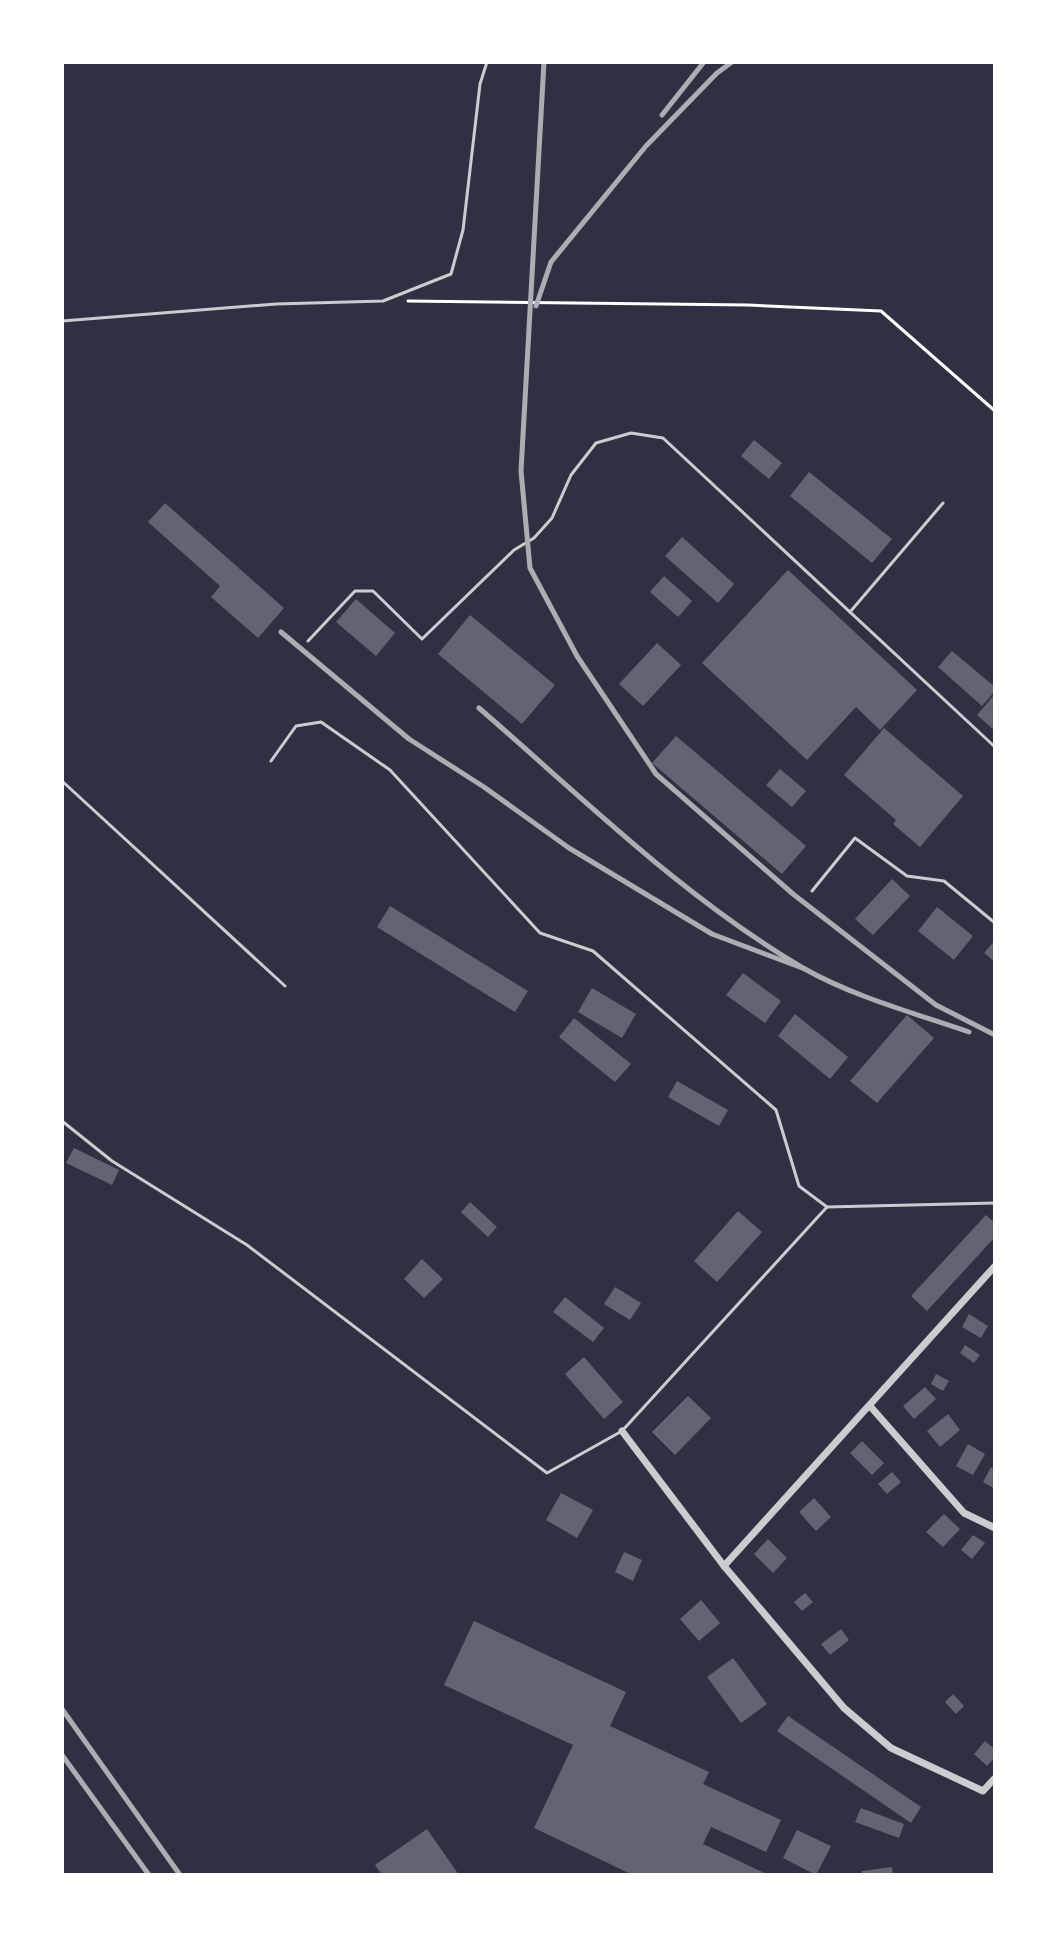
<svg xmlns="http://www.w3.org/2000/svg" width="1057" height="1937" viewBox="0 0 1057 1937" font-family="Lato,sans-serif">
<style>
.building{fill:#626471}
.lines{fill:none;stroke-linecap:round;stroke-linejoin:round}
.path{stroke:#fff;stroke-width:3}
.service{stroke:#caccd0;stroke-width:3}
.minor{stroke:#caccd0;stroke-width:7}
.rail{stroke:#abadb3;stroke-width:5}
</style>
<rect width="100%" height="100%" fill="#2d3142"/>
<g class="building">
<polygon points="754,440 782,463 769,479 741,456"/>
<polygon points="809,472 892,539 872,563 790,496"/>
<polygon points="165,503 284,608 258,638 211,597 220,586 148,522"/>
<polygon points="682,537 734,584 718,603 665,556"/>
<polygon points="788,570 917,690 880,730 856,707 807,760 702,663"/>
<polygon points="664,576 692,601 678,617 650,592"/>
<polygon points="356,599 395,633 376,656 336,622"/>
<polygon points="470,615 555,685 522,724 438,654"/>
<polygon points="657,643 681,665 643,706 619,684"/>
<polygon points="952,651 995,687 995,691 982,706 938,667"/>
<polygon points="995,694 995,731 977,715"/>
<polygon points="884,728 963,796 920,847 893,824 896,820 844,775"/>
<polygon points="676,736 806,846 782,874 652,763"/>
<polygon points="780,769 806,791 792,807 766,785"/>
<polygon points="892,879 910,896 873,935 855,919"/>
<polygon points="390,906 528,991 515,1012 377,927"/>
<polygon points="937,907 973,936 954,960 918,931"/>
<polygon points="995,940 995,962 984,953"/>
<polygon points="743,973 781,1001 765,1023 726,995"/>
<polygon points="592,988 636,1014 622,1038 578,1012"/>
<polygon points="795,1014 848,1057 830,1079 778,1036"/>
<polygon points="907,1015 934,1038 877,1103 850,1081"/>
<polygon points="574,1018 631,1064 615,1082 559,1037"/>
<polygon points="677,1081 728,1110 719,1126 668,1097"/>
<polygon points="74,1148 119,1170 112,1185 66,1163"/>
<polygon points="470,1202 497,1227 488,1237 461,1212"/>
<polygon points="738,1211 762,1232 717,1282 694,1261"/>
<polygon points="986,1215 995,1223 995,1237 927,1311 911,1296"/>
<polygon points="422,1259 443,1279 424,1298 404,1279"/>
<polygon points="615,1287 641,1303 630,1320 604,1304"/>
<polygon points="565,1297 604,1328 593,1342 553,1312"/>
<polygon points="969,1314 988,1326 981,1338 962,1327"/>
<polygon points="965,1345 980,1355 974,1363 960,1353"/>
<polygon points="584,1357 623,1402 604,1419 565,1374"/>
<polygon points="936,1374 949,1381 943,1391 931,1384"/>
<polygon points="925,1387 936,1399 914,1419 903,1406"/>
<polygon points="688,1396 711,1418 675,1455 652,1432"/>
<polygon points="948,1414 960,1430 940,1447 927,1431"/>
<polygon points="862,1441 884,1463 872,1475 850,1453"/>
<polygon points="968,1444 985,1454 973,1475 956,1466"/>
<polygon points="991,1467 995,1470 995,1489 983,1482"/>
<polygon points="892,1472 901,1482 887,1494 878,1484"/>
<polygon points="561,1493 593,1510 577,1538 546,1520"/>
<polygon points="814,1498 831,1517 816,1531 799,1512"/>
<polygon points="944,1514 960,1529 943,1547 926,1532"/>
<polygon points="973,1535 985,1543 972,1559 961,1550"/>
<polygon points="768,1539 787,1558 773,1573 754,1554"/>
<polygon points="624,1552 642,1560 633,1581 615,1572"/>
<polygon points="805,1593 813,1602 802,1611 794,1602"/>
<polygon points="701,1600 720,1623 699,1641 680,1619"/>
<polygon points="474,1621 626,1692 610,1726 709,1772 703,1784 781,1820 766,1852 711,1827 703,1844 769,1875 633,1875 534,1828 573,1745 444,1685"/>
<polygon points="841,1629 849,1640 830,1655 821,1644"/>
<polygon points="733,1658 767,1704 741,1723 707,1677"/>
<polygon points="953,1694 964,1706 956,1714 945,1702"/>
<polygon points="788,1716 921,1807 911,1823 777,1731"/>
<polygon points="985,1741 995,1749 995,1757 987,1766 974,1754"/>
<polygon points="861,1808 904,1824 899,1838 855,1822"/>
<polygon points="427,1829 459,1875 382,1875 375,1865"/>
<polygon points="797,1830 831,1846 816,1875 783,1858"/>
<polygon points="892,1867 893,1875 862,1875 862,1871"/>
</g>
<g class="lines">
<polyline class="path" points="408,301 748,305 881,311 995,411"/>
<g class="service">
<polyline points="62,321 276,304 383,301 451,274 463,230 480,84 487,62"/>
<polyline points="850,612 943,503"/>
<polyline points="308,641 355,591 373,591 422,639 514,550 534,538 552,518 571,475 596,443 631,433 663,438 995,747"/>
<polyline points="62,781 285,986"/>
<polyline points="812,891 855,838 907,876 944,881 995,923"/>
<polyline points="62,1121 112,1161 247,1245 547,1473 622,1431 827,1207 799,1186 776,1110 593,951 540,933 390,770 321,722 296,726 271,761"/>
<polyline points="827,1207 995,1203"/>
</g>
<g class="minor">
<polyline points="870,1406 964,1513 995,1528"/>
<polyline points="622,1431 724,1566 844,1708 891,1748 983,1791 995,1778"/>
<polyline points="724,1566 995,1266"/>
</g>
<g class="rail">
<polyline points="544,62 521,471 530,568 577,656 656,774 793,894 936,1005 995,1035"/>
<polyline points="662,115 704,62"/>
<polyline points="536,306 551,262 646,146 717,73 732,62"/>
<polyline points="281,632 409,739 484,787 569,848 712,934 805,969"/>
<path d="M479,708C583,798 684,898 803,968C854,997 914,1013 969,1032"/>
<polyline points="62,1709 180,1875"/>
<polyline points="62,1755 149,1875"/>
</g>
</g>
<rect width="1057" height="1937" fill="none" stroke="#ffffff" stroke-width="128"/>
</svg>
